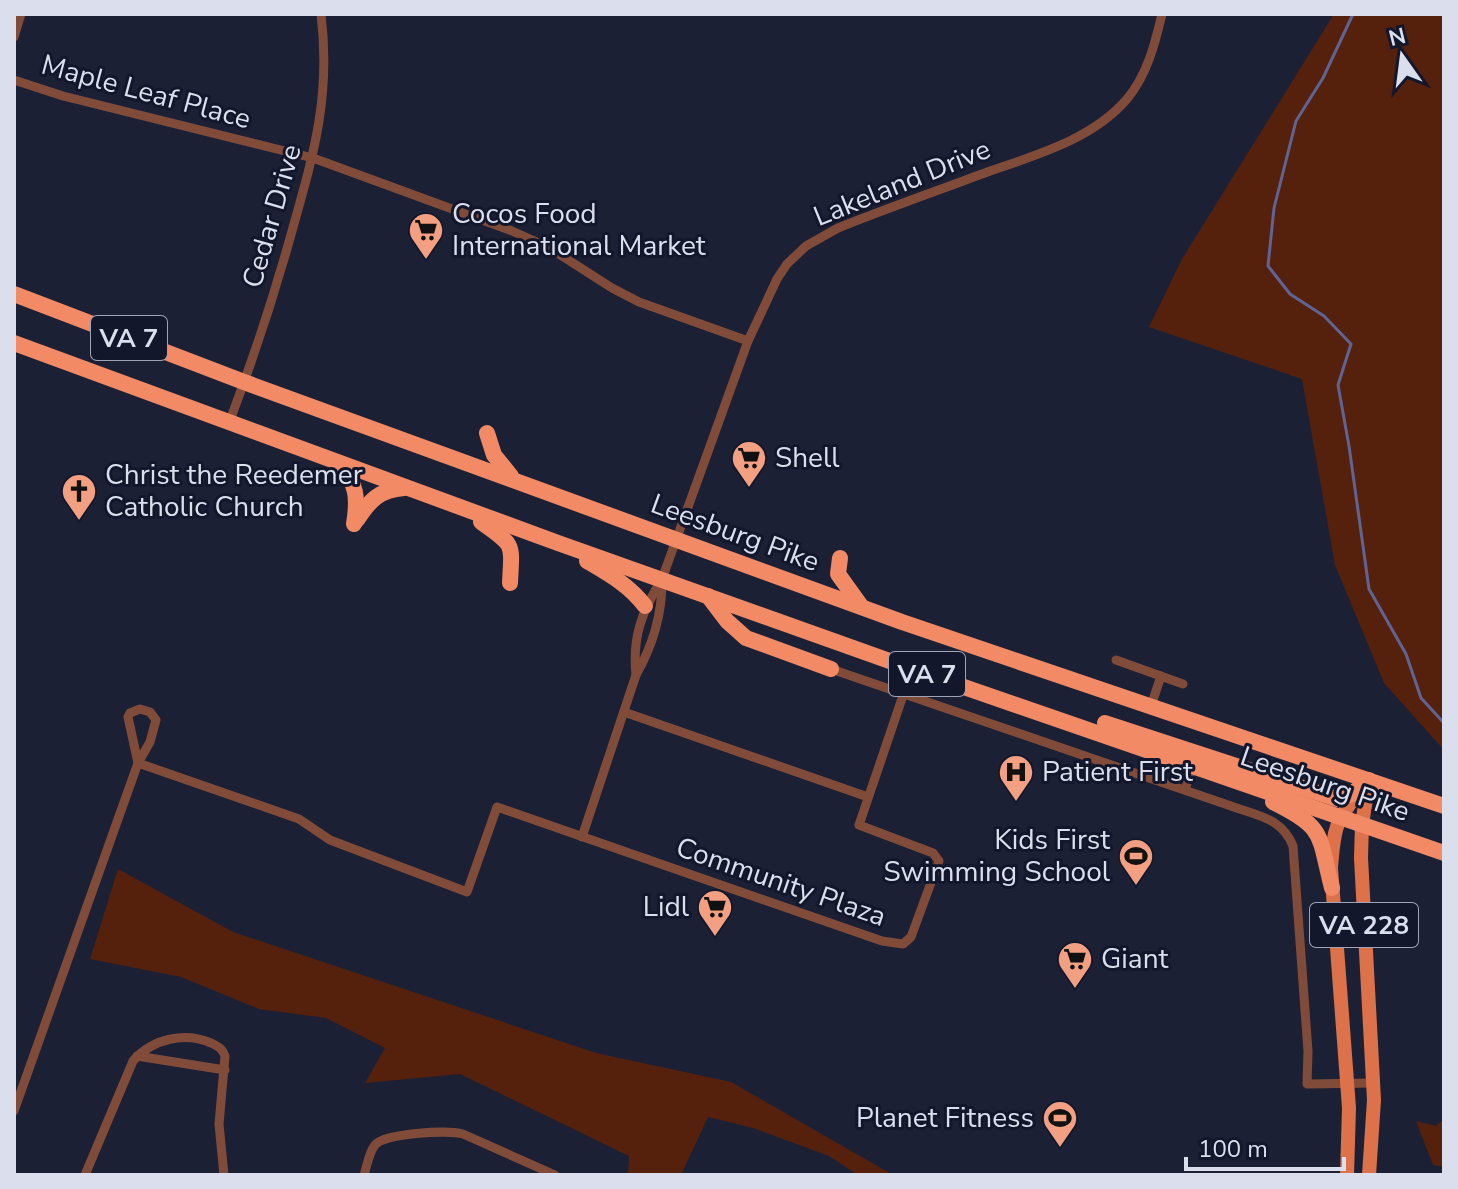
<svg xmlns="http://www.w3.org/2000/svg" width="1458" height="1189" viewBox="0 0 1458 1189" font-family="'Nunito Sans',sans-serif">
<style>
.green{fill:#55210c}
.lines{fill:none;stroke-linecap:round;stroke-linejoin:round}
.stream{stroke:#5e6496;stroke-width:3}
.street{stroke:#804b39;stroke-width:9}
.primary{stroke:#dd7149;stroke-width:14}
.highway{stroke:#f28a65;stroke-width:16}
.labels{text-anchor:middle;dominant-baseline:central;stroke-width:6;stroke-linejoin:round;paint-order:stroke}
.shield{fill:#13172b;stroke:#9fa3b3;stroke-width:2}
.shield-label{font-size:26px;font-weight:bold;fill:#dbdfed}
.street-label{font-size:28px;fill:#dbdfed;stroke:#13172b}
.poi-label{font-size:28px;fill:#dbdfed;stroke:#13172b;text-anchor:start}
</style>
<rect width="100%" height="100%" fill="#1c2035"/>
<g class="green">
<polygon points="1334,14 1444,14 1444,750 1384,683 1335,565 1302,379 1149,327 1182,259"/>
<polygon points="118,869 233,932 596,1053 731,1082 893,1175 858,1175 829,1156 753,1128 708,1117 681,1175 628,1175 629,1156 460,1074 365,1083 385,1048 326,1018 259,1009 181,977 90,959"/>
<polygon points="1444,1119 1444,1167 1433,1165 1416,1121 1436,1126"/>
</g>
<g class="lines">
<polyline class="stream" points="1353,14 1323,78 1296,121 1274,208 1268,266 1290,294 1324,316 1351,344 1338,385 1349,446 1369,589 1406,654 1421,698 1444,723"/>
<g class="street">
<polyline points="14,37 21,14"/>
<polyline points="14,80 63,96 313,158 512,231 548,247 612,288 639,302 748,341"/>
<path d="M229,423C253,360 274,296 292,231C314,153 331,96 321,14"/>
<polyline points="1116,660 1183,684"/>
<path d="M831,669L1231,806C1258,816 1282,818 1293,846L1308,1051L1307,1084L1373,1083"/>
<path d="M636,675C632,637 642,611 662,579L748,341L777,279L787,264L806,246L838,228C885,209 934,192 982,174C1032,156 1091,141 1127,99C1147,75 1155,44 1162,14"/>
<polyline points="1151,706 1161,676"/>
<polygon points="140,709 150,712 156,720 150,742 138,763 128,717 130,713"/>
<polyline points="624,712 868,797"/>
<polyline points="1185,790 1193,765"/>
<path d="M582,837L636,675C653,645 662,616 662,582"/>
<polyline points="137,1056 225,1070"/>
<polyline points="14,1111 138,763 299,819 330,840 467,892 497,807 882,941 903,944 911,937 939,861 933,853 859,825 912,669"/>
<path d="M85,1175L133,1061C153,1038 185,1032 211,1043C219,1047 222,1048 225,1056L219,1124L224,1175"/>
<path d="M364,1175C367,1166 369,1152 375,1145C384,1133 448,1130 463,1134L555,1175"/>
</g>
<g class="primary">
<polyline points="1369,781 1362,824 1361,858 1374,1100 1369,1175"/>
<path d="M1347,1175L1349,1108L1331,868C1334,827 1335,822 1361,789"/>
</g>
<g class="highway">
<polyline points="14,294 244,382 902,622 1444,806"/>
<polyline points="14,343 558,543 912,669 1444,853"/>
<polyline points="487,433 494,455 511,476"/>
<path d="M336,464C358,481 358,499 354,524"/>
<path d="M357,520C370,500 379,490 404,488"/>
<path d="M481,522C515,546 512,542 510,583"/>
<polyline points="840,558 838,574 861,606"/>
<path d="M587,561C609,574 629,585 645,606"/>
<polyline points="708,596 727,621 746,638 831,669"/>
<polyline points="1105,723 1337,799 1352,794 1369,780"/>
<path d="M1273,802C1326,828 1318,834 1332,888"/>
</g>
</g>
<defs>
<g id="supermarket-pin" transform="scale(1.8)"><path d="M0 17L-7.5 6A9.5 9.5 0 1 1 7.5 6Z" fill="#f39f82" stroke="#13172b"/><path d="M-6-5.5h2.5l.6 2H6L4.5 2H-2.5L-4.4-4H-6ZM-1.5 3.2a1.3 1.3 0 1 0 .1 0ZM3 3.2a1.3 1.3 0 1 0 .1 0Z" fill="#111"/></g>
<g id="church-pin" transform="scale(1.8)"><path d="M0 17L-7.5 6A9.5 9.5 0 1 1 7.5 6Z" fill="#f39f82" stroke="#13172b"/><path d="M-1.2-6h2.4v3.5h3.3v2.4h-3.3V6h-2.4V-.1h-3.3v-2.4h3.3Z" fill="#111"/></g>
<g id="hospital-pin" transform="scale(1.8)"><path d="M0 17L-7.5 6A9.5 9.5 0 1 1 7.5 6Z" fill="#f39f82" stroke="#13172b"/><path d="M-5-5h3v3.5h4V-5h3V5h-3V1.5h-4V5h-3Z" fill="#111"/></g>
<g id="stadium-pin" transform="scale(1.8)"><path d="M0 17L-7.5 6A9.5 9.5 0 1 1 7.5 6Z" fill="#f39f82" stroke="#13172b"/><path d="M0-5a6.5 5 0 1 0 0 10a6.5 5 0 1 0 0-10ZM-3.5-1.8h7v3.6h-7Z" fill="#111"/></g>
</defs>
<g fill-rule="evenodd">
<use href="#supermarket-pin" x="426" y="230"/>
<use href="#supermarket-pin" x="749" y="458"/>
<use href="#church-pin" x="79" y="491"/>
<use href="#hospital-pin" x="1016" y="772"/>
<use href="#stadium-pin" x="1136" y="856"/>
<use href="#supermarket-pin" x="715" y="907"/>
<use href="#supermarket-pin" x="1075" y="959"/>
<use href="#stadium-pin" x="1060" y="1118"/>
</g>
<g class="labels">
<g class="shield">
<rect x="91" y="316" width="76" height="44" rx="6"/>
<rect x="889" y="652" width="76" height="44" rx="6"/>
<rect x="1310" y="903" width="108" height="44" rx="6"/>
</g>
<g class="shield-label">
<text x="129" y="338">VA 7</text>
<text x="927" y="674">VA 7</text>
<text x="1364" y="925">VA 228</text>
</g>
<g class="street-label">
<text transform="translate(146 92) rotate(15)">Maple Leaf Place</text>
<text transform="translate(902 183) rotate(-22)">Lakeland Drive</text>
<text transform="translate(272 216) rotate(-74)">Cedar Drive</text>
<text transform="translate(735 533) rotate(20)">Leesburg Pike</text>
<text transform="translate(1325 784) rotate(19)">Leesburg Pike</text>
<text transform="translate(781 882) rotate(19)">Community Plaza</text>
</g>
<g class="poi-label">
<text x="452" y="214">Cocos Food<tspan x="452" dy="32">International Market</tspan></text>
<text x="775" y="458">Shell</text>
<text x="105" y="475">Christ the Reedemer<tspan x="105" dy="32">Catholic Church</tspan></text>
<text x="1042" y="772">Patient First</text>
<text x="1110" y="840" text-anchor="end">Kids First<tspan x="1110" dy="32">Swimming School</tspan></text>
<text x="689" y="907" text-anchor="end">Lidl</text>
<text x="1101" y="959">Giant</text>
<text x="1034" y="1118" text-anchor="end">Planet Fitness</text>
</g>
</g>
<rect width="1458" height="1189" fill="none" stroke="#dbdfed" stroke-width="32"/>
<g transform="translate(1402 56) rotate(346)" stroke="#13172b" stroke-width="6" paint-order="stroke">
<path d="M0-6L14 30L0 20L-14 30Z" fill="#dbdfed"/>
<text y="-12" font-size="22" font-weight="bold" text-anchor="middle" fill="#dbdfed">N</text>
</g>
<path d="M1186 1157v12h158v-12" fill="none" stroke="#dbdfed" stroke-width="4"/>
<text x="1198" y="1157" font-size="24" fill="#dbdfed" stroke="#13172b" stroke-width="6" paint-order="stroke">100 m</text>
</svg>
